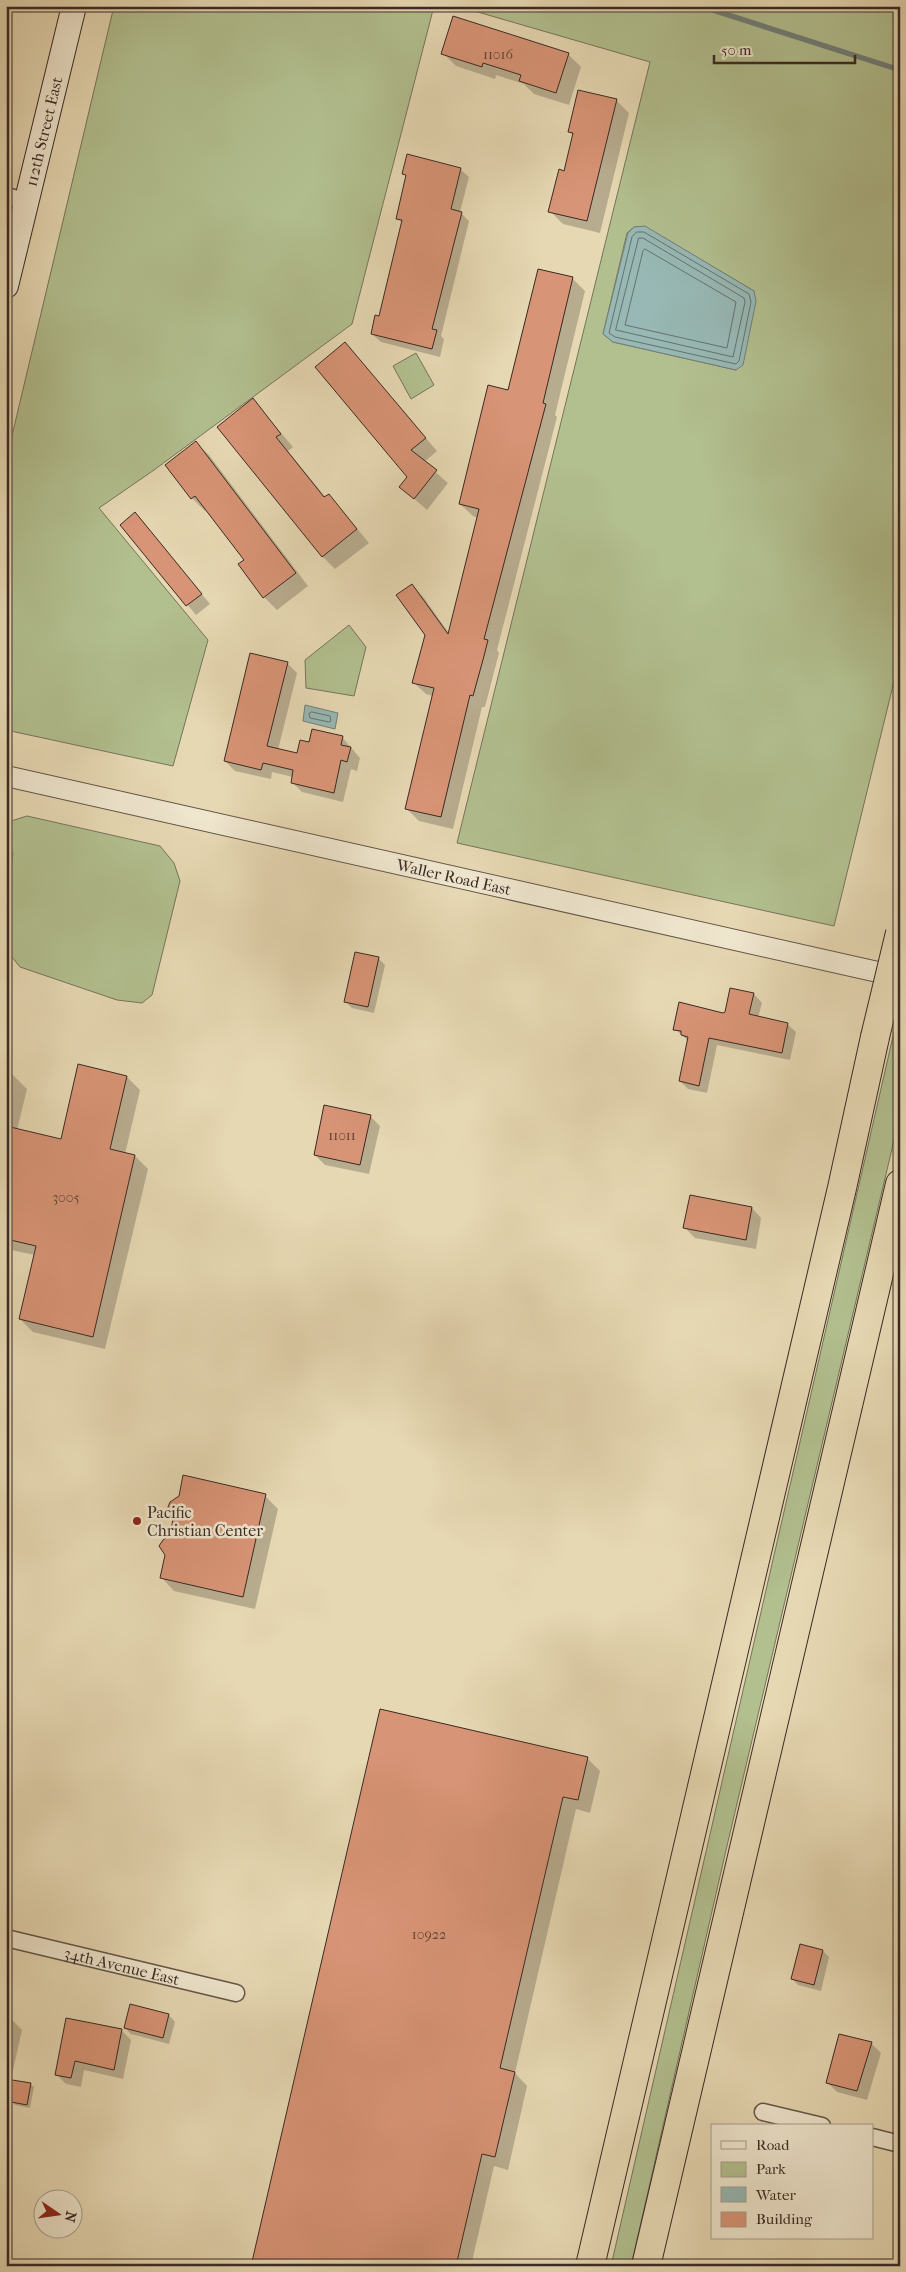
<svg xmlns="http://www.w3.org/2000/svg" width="906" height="2272" viewBox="0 0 906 2272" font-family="'IM FELL French Canon',serif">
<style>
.green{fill:#b2bf8f;stroke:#76745a;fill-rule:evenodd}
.water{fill:#97b8b4;stroke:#717f7a}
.shadow{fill:#0003}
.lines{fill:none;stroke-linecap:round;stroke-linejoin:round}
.shore{stroke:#68716c;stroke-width:1}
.stream{stroke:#717f7a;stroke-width:5.5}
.building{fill:#d89476;stroke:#392a24}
.minor-casing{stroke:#645648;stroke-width:19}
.tertiary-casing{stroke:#645648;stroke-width:22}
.secondary-casing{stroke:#392a24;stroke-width:26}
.motorway-casing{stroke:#392a24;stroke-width:30}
.minor{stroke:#efe6ce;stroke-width:16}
.tertiary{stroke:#efe6ce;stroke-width:20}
.secondary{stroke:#efe6ce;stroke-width:24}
.motorway{stroke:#e6d8b3;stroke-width:28}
.motorway-bridge-casing{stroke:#392a24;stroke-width:30;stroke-linecap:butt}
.motorway-bridge{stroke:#e6d8b3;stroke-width:28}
.poi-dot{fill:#8f2418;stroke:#efe6ce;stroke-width:2}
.labels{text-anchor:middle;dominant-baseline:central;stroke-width:5;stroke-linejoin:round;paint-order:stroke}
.number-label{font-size:14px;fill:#614438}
.street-label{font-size:16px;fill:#392a24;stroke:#efe6ce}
.poi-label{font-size:16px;fill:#392a24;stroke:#efe6ce;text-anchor:start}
</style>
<rect width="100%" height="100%" fill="#e6d8b3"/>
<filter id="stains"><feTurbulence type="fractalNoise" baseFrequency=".004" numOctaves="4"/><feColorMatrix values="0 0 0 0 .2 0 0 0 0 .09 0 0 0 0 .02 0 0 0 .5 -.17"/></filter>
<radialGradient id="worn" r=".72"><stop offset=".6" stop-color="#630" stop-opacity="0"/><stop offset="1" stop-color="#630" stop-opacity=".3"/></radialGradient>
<g class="green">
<polygon points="114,6 434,6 352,324 154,470 99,508 208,640 173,766 6,730 6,461"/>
<path d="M457,6H900V657L834,926L457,843L650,62ZM634,227H645L754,291L736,370L613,342L603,334L627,233Z"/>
<polygon points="416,353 434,385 411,399 393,366"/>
<polygon points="349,625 366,647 354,696 306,688 305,660"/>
<polygon points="27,816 160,846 174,863 180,881 152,995 142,1003 117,1000 20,967 8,952 6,909 13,853 6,837 8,822"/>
<polygon points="900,1006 900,1115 726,1850 631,2266 611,2266"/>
</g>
<g class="water">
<polygon points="645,226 754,291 756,301 743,365 736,370 613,342 603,334 628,233 634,227"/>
<polygon points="305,705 338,713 335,729 303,721"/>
</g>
<g class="shadow">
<polygon points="6,6 9,6 6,19"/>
<polygon points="443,53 568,54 581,67 569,105 534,94 524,84 496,75 495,79 456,66"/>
<polygon points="616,100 629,113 600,233 563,224 550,211 564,172 573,135 569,131"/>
<polygon points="460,169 469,177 460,212 469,221 441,336 444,339 440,357 381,342 372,334 380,317 403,224 397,218 407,177 403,173"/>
<polygon points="539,270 573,279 585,291 555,415 557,417 497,650 499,653 485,707 482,707 453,829 419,821 406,808 433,696 426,694 413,682 426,635 412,585 424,598 449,633 478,518 473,516 460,504 509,392"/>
<polygon points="345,344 437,451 424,462 448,483 427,510 401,487 409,477"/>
<polygon points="253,400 293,447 288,451 326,498 328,496 341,509 369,543 335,569 323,557"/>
<polygon points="196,443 209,455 308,586 277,610 264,597 240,565 246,560 207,509 205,511 192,498 167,465"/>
<polygon points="135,514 210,604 196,615 121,525"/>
<polygon points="287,663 297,673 278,750 298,755 310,744 342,737 360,758 357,771 351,769 343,802 302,792 292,782 293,777 272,772 271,779 235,771 225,761"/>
<polygon points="378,958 385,965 374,1013 352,1008 346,1002"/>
<polygon points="754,994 762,1003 758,1018 787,1024 796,1032 790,1060 717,1045 707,1093 688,1089 680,1081 688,1041 675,1029 723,1014"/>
<polygon points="6,1074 14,1076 27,1089 17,1130 62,1140 127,1077 140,1090 125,1154 135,1156 148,1169 105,1349 33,1332 20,1319 35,1255 6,1249"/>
<polygon points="370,1116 380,1126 369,1174 325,1165 315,1155"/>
<polygon points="752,1208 761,1218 756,1249 695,1238 685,1228"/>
<polygon points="265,1496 278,1509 255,1609 174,1591 162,1578 171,1535"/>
<polygon points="587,1758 600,1771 590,1813 576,1809 515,2073 527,2086 508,2170 494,2166 471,2266 252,2266"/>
<polygon points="801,1945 823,1951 829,1957 821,1991 798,1985 792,1979"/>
<polygon points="131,2005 169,2015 175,2022 169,2044 131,2034 125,2028"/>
<polygon points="6,2019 12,2020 22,2030 11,2079 6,2078"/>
<polygon points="67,2019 121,2030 131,2040 123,2079 84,2070 81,2087 66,2084 56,2074"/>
<polygon points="871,2043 881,2053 867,2100 837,2092 827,2082"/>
<polygon points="16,2082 31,2085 34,2087 30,2108 15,2105 12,2102"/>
</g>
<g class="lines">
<g class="shore">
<polygon points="637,232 644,232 749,294 751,302 739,361 736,364 615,337 609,333 632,237"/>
<polygon points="639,238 643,238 744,298 745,302 733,357 616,330"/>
<polygon points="645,249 736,302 727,348 625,325 643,251"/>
<polygon points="312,712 330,716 331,721 329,722 310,718 309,714"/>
</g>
<polyline class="stream" points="700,6 900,70"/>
</g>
<g class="building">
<polygon points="453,16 569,53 556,93 519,81 521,75 483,63 482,67 441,54"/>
<polygon points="578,90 617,99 587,221 548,212 559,169 564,171 573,133 568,132"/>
<polygon points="407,154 461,168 451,209 462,212 432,329 437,330 432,349 371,334 375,315 379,316 402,220 396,219 406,175 402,174"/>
<polygon points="538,269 573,277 543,403 546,404 484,639 488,640 484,656 473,696 470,695 441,817 405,809 434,688 412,683 425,635 396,595 412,584 448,634 479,509 459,504 488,385 508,390"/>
<polygon points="345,342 426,438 411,450 437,470 414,499 399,487 407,477 315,367"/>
<polygon points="253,398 281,434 276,437 324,497 329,494 357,529 322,557 217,427"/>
<polygon points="196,441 296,573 263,598 238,564 244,560 195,496 191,499 165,465"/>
<polygon points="135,512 202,594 186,606 120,525"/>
<polygon points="250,653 288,662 267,746 297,753 300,740 309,742 312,729 343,736 341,745 351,747 347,762 341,760 334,793 291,783 293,770 263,763 261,770 224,761"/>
<polygon points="355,952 379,957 368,1007 344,1002"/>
<polygon points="730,988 754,993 749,1014 788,1023 782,1053 709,1038 699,1086 679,1081 688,1037 681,1035 681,1031 673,1030 679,1002 723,1013 725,1012"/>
<polygon points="78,1064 127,1076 110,1149 135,1155 93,1337 19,1319 36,1246 6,1239 6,1126 61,1139"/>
<polygon points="324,1105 371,1115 360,1165 314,1155"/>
<polygon points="690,1195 752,1207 746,1240 683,1228"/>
<polygon points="183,1475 266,1494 243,1597 160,1578 165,1555 159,1546 163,1540 170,1535 173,1519 168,1512 168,1507 170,1502 179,1496"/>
<polygon points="380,1709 588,1757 578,1800 563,1797 500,2068 515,2072 495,2157 482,2154 456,2266 251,2266"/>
<polygon points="800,1944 823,1950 814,1985 791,1979"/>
<polygon points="130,2004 169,2014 163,2038 124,2028"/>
<polygon points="66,2018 122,2029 114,2070 75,2061 71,2078 55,2075"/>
<polygon points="839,2034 872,2042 857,2091 826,2083"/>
<polygon points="6,2079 31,2083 27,2105 6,2101"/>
</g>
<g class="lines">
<g class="minor-casing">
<g id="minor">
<polyline points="6,196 26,201"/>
<path id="s1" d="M6,1938L236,1993"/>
<polyline points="763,2112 822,2126"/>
<polyline points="872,2137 900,2144"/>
</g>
</g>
<g class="tertiary-casing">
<g id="tertiary">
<path id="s2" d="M6,776L900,977"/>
</g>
</g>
<g class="secondary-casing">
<g id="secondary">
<path id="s3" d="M6,286L74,6"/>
</g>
</g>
<g class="motorway-casing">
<g id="motorway">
<polyline points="590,2266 842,1188 875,1037"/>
<polyline points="646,2266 900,1184"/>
</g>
</g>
<use href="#minor" class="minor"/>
<use href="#tertiary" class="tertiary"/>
<use href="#secondary" class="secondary"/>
<use href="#motorway" class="motorway"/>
<g class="motorway-bridge-casing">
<polyline id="motorway-bridge" points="875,1037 900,933"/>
</g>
<use href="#motorway-bridge" class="motorway-bridge"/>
</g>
<circle class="poi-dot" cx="137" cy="1521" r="5"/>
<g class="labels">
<g class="number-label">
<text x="498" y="54">11016</text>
<text x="342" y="1135">11011</text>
<text x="66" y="1197">3005</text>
<text x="429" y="1934">10922</text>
</g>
<g class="street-label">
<text stroke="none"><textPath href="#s3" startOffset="159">112th Street East</textPath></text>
<text stroke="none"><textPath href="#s2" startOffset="459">Waller Road East</textPath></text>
<text stroke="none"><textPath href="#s1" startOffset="119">34th Avenue East</textPath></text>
</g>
<g class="poi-label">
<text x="147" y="1512">Pacific<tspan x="147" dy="18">Christian Center</tspan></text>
</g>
</g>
<rect width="906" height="2272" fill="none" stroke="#e6d8b3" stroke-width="25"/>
<rect x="8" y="8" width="891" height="2257" fill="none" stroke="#392a24" stroke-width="2.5"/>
<rect x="12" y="12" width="881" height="2247" fill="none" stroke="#392a24"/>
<rect x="711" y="2124" width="162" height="115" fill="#efe6ce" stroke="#a69b8a"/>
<rect x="721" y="2141" width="25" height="8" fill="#efe6ce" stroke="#a69b8a"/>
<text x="756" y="2150" font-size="15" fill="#392a24">Road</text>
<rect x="721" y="2162" width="25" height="15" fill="#b2bf8f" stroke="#a69b8a"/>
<text x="756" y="2174" font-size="15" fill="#392a24">Park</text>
<rect x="721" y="2187" width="25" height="15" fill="#97b8b4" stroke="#a69b8a"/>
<text x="756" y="2200" font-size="15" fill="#392a24">Water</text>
<rect x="721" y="2212" width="25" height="15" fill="#d89476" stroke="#a69b8a"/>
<text x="756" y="2224" font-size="15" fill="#392a24">Building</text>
<g transform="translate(58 2214) rotate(103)"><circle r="24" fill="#efe6ce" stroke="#a69b8a"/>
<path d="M0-4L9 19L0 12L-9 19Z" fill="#8f2418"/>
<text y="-8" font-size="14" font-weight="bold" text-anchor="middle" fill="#392a24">N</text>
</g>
<path d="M714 55v8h141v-8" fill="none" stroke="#392a24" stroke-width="2.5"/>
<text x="721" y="55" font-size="15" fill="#392a24" stroke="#efe6ce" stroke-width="4" paint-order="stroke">50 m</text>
<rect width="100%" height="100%" filter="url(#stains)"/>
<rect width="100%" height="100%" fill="url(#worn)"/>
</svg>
